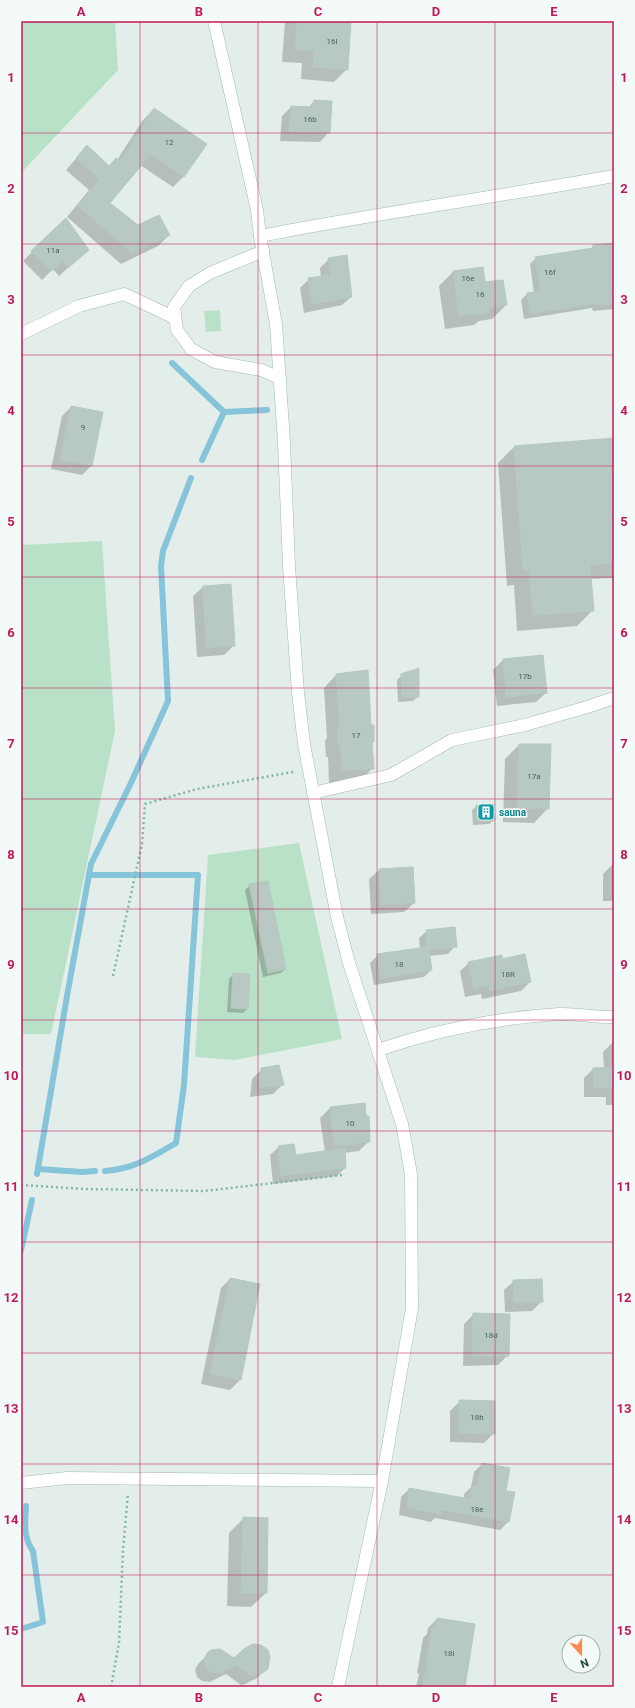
<svg xmlns="http://www.w3.org/2000/svg" width="635" height="1708" viewBox="0 0 635 1708" font-family="Roboto,sans-serif">
<style>
.green{fill:#b9e1c8}
.shadow{fill:#0003}
.lines{fill:none;stroke-linecap:round;stroke-linejoin:round}
.stream{stroke:#85c4d9;stroke-width:6}
.building{fill:#b8c9c3;stroke:#b4c9c2}
.street-casing{stroke:#a5b7b2;stroke-width:13}
.secondary-casing{stroke:#a0bbb4;stroke-width:13}
.path{stroke:#80b5a9;stroke-width:2.5;stroke-dasharray:2 3;stroke-linecap:butt}
.street{stroke:#fff;stroke-width:12}
.secondary{stroke:#fff;stroke-width:12}
.grid{fill:none;stroke:#c2185b;stroke-width:1;stroke-opacity:0.55}
.labels{text-anchor:middle;dominant-baseline:central;stroke-width:3.5;stroke-linejoin:round;paint-order:stroke}
.number-label{font-size:8px;fill:#46645e}
.culture-label{font-size:10px;font-weight:bold;fill:#0d838f;stroke:#f4faf7;text-anchor:start}
.neatline{fill:none;stroke:#c2185b;stroke-width:1.5}
.grid-label{font-size:13px;text-anchor:middle;font-weight:bold;fill:#c2185b}
</style>
<rect width="100%" height="100%" fill="#e3eeea"/>
<g class="green">
<polygon points="21,21 115,21 118,70 21,173"/>
<polygon points="220,310 221,331 206,332 204,311"/>
<polygon points="102,541 115,731 51,1034 21,1034 21,545"/>
<polygon points="299,843 342,1039 235,1060 195,1057 208,855"/>
</g>
<g class="shadow">
<polygon points="285,21 350,21 347,69 334,82 301,79 302,63 282,62"/>
<polygon points="314,101 329,132 320,142 280,141 282,116 291,107 308,108"/>
<polygon points="154,109 184,176 173,187 140,165 108,203 137,226 169,235 158,246 121,264 67,217 89,190 66,170 87,146 109,166 116,159 117,160 143,120"/>
<polygon points="65,219 88,250 59,276 53,269 42,280 23,261"/>
<polygon points="614,244 614,309 593,311 592,308 524,319 521,300 527,294 534,293 530,264 536,258 590,250 593,246"/>
<polygon points="329,259 351,297 342,305 304,313 300,288 309,279 321,278 320,268"/>
<polygon points="482,268 484,283 506,305 492,319 479,321 474,325 445,329 439,286 453,272"/>
<polygon points="71,407 92,465 82,475 51,469 62,416"/>
<polygon points="614,439 614,578 590,579 593,610 577,626 517,631 514,585 507,586 498,463 514,447"/>
<polygon points="203,587 234,645 224,655 197,657 193,596"/>
<polygon points="542,656 546,693 536,702 497,706 493,670 503,660"/>
<polygon points="336,675 370,726 373,742 371,744 373,768 360,781 329,783 328,757 326,757 325,741 327,738 324,688"/>
<polygon points="402,675 418,696 413,701 398,702 397,680"/>
<polygon points="519,745 548,808 534,823 503,822 505,759"/>
<polygon points="477,806 494,820 489,824 473,825 472,810"/>
<polygon points="613,864 614,864 614,901 603,901 603,874"/>
<polygon points="379,870 414,903 404,912 371,914 369,879"/>
<polygon points="250,885 285,969 281,973 263,977 245,890"/>
<polygon points="427,931 455,946 448,954 429,956 431,970 424,977 374,985 370,963 378,955 420,949 419,938"/>
<polygon points="502,960 530,982 521,991 482,999 481,994 465,997 460,971 469,963"/>
<polygon points="234,974 247,1009 243,1013 227,1012 229,979"/>
<polygon points="613,1042 614,1105 606,1105 606,1097 584,1097 584,1078 593,1069 604,1068 603,1052"/>
<polygon points="262,1069 283,1084 273,1094 250,1097 252,1079"/>
<polygon points="364,1104 369,1141 359,1151 344,1153 345,1168 337,1176 273,1184 270,1155 279,1147 295,1156 325,1152 320,1118 330,1108"/>
<polygon points="230,1279 259,1285 240,1380 230,1390 201,1384 221,1288"/>
<polygon points="514,1281 542,1301 532,1311 505,1312 504,1290"/>
<polygon points="474,1314 508,1355 498,1365 463,1366 464,1324"/>
<polygon points="460,1401 494,1433 484,1443 450,1442 450,1411"/>
<polygon points="482,1464 505,1492 514,1493 508,1522 500,1530 435,1518 431,1522 399,1515 401,1497 409,1489 464,1499 464,1494 471,1487 474,1472"/>
<polygon points="244,1518 266,1593 251,1607 227,1606 229,1533"/>
<polygon points="437,1619 453,1687 416,1687 419,1674 417,1673 423,1638 427,1634 428,1628"/>
<polygon points="208,1654 234,1660 267,1668 257,1678 245,1684 241,1685 226,1674 210,1682 202,1681 197,1677 195,1670 198,1664"/>
</g>
<g class="lines">
<g class="stream">
<polyline points="172,363 224,412 202,460"/>
<polyline points="224,412 267,410"/>
<path d="M89,875H198L184,1085L176,1143C152,1157 134,1169 105,1171"/>
<polyline points="38,1169 82,1172 95,1171"/>
<polyline points="37,1174 67,996 91,864 130,785 168,701 161,566 163,551 191,478"/>
<polyline points="21,1250 32,1200"/>
<path d="M21,1629L43,1622L33,1551C23,1537 25,1523 26,1506"/>
</g>
</g>
<g class="building">
<polygon points="297,21 351,21 348,70 313,67 314,51 295,50"/>
<polygon points="314,100 332,101 330,133 289,132 291,106 313,107"/>
<polygon points="154,108 207,144 184,177 151,154 110,203 138,225 159,215 170,235 132,253 78,206 99,179 76,158 87,145 109,166 116,158 120,161"/>
<polygon points="66,218 89,250 68,268 63,261 52,271 31,251"/>
<polygon points="614,243 614,304 598,305 598,303 530,314 527,293 541,291 535,257 593,248 593,245"/>
<polygon points="347,255 352,297 312,304 308,278 331,275 328,258"/>
<polygon points="483,267 485,282 503,280 507,305 489,308 489,312 459,316 453,271"/>
<polygon points="71,406 103,412 92,466 60,460"/>
<polygon points="614,438 614,563 590,565 594,611 533,615 529,570 523,570 514,446"/>
<polygon points="231,584 235,646 206,648 203,586"/>
<polygon points="543,655 547,693 506,697 503,659"/>
<polygon points="419,668 419,697 402,698 401,674"/>
<polygon points="368,670 371,725 374,725 374,742 372,742 374,769 342,770 340,744 338,744 337,727 340,727 336,674"/>
<polygon points="519,744 551,744 549,809 517,808"/>
<polygon points="494,804 495,820 477,821 476,805"/>
<polygon points="413,867 415,903 381,905 379,869"/>
<polygon points="268,881 286,969 268,973 249,884"/>
<polygon points="455,927 457,947 429,950 432,970 381,979 377,954 427,947 426,930"/>
<polygon points="525,954 531,982 490,991 489,985 474,989 468,962 502,955 502,959"/>
<polygon points="233,973 250,974 248,1009 231,1008"/>
<polygon points="279,1065 284,1085 259,1088 261,1068"/>
<polygon points="614,1067 614,1088 594,1088 593,1068"/>
<polygon points="365,1103 366,1116 369,1116 370,1142 334,1146 330,1107"/>
<polygon points="294,1144 296,1155 345,1148 346,1168 281,1176 278,1146"/>
<polygon points="230,1278 260,1284 241,1380 210,1374"/>
<polygon points="542,1279 543,1302 514,1303 513,1280"/>
<polygon points="473,1313 510,1314 509,1356 472,1357"/>
<polygon points="459,1400 495,1401 495,1434 459,1433"/>
<polygon points="482,1463 510,1468 506,1491 515,1492 509,1522 441,1510 441,1515 407,1507 409,1488 470,1499 472,1485 477,1486"/>
<polygon points="243,1517 268,1518 267,1593 241,1593"/>
<polygon points="437,1618 475,1624 465,1687 422,1687 428,1664 426,1664 432,1627 435,1628"/>
<polygon points="253,1644 261,1645 268,1650 270,1656 268,1669 264,1672 251,1676 236,1665 220,1673 211,1672 206,1667 204,1660 207,1653 211,1650 220,1649 234,1658 245,1648"/>
</g>
<g class="lines">
<g class="street-casing">
<g id="street">
<path d="M260,236C377,213 496,197 614,176"/>
<polyline points="263,251 210,273 189,286 174,307 177,330 191,349 215,362 261,370 280,378"/>
<polyline points="21,334 79,306 124,294 175,318"/>
<polyline points="313,793 391,775 452,740 525,725 587,707 614,698"/>
<path d="M378,1050C436,1030 498,1018 559,1014C577,1013 596,1018 614,1017"/>
<polyline points="21,1483 67,1478 382,1481"/>
</g>
</g>
<g class="secondary-casing">
<polyline id="secondary" points="214,21 257,210 260,236 276,324 284,442 289,566 298,693 304,744 337,917 349,963 402,1124 411,1174 412,1308 382,1481 338,1687"/>
</g>
<g class="path">
<polyline points="113,976 142,844 145,804 197,789 293,772"/>
<polyline points="21,1185 86,1189 204,1191 342,1175"/>
<polyline points="111,1687 119,1643 123,1551 128,1493"/>
</g>
<use href="#street" class="street"/>
<use href="#secondary" class="secondary"/>
</g>
<path class="grid" d="M140,21V1687M258,21V1687M377,21V1687M495,21V1687M21,133H614M21,244H614M21,355H614M21,466H614M21,577H614M21,688H614M21,799H614M21,909H614M21,1020H614M21,1131H614M21,1242H614M21,1353H614M21,1464H614M21,1575H614"/>
<defs>
<g id="building-square" transform="scale(0.9)"><rect x="-9" y="-9" width="18" height="18" rx="4" fill="#0f9aa8" stroke="#f4faf7"/><path d="M-4-6H4V6H1V3H-1V6H-4ZM-2.5-4.3h1.7v1.8h-1.7ZM.8-4.3h1.7v1.8H.8ZM-2.5-1h1.7V.8h-1.7ZM.8-1h1.7V.8H.8Z" fill="#fff"/></g>
</defs>
<g fill-rule="evenodd">
<use href="#building-square" x="486" y="812"/>
</g>
<g class="labels">
<g class="number-label">
<text x="332" y="41">16I</text>
<text x="310" y="119">16b</text>
<text x="169" y="142">12</text>
<text x="53" y="250">11a</text>
<text x="550" y="272">16f</text>
<text x="468" y="278">16e</text>
<text x="480" y="294">16</text>
<text x="83" y="427">9</text>
<text x="525" y="676">17b</text>
<text x="356" y="735">17</text>
<text x="534" y="776">17a</text>
<text x="399" y="964">18</text>
<text x="508" y="974">18R</text>
<text x="350" y="1123">10</text>
<text x="491" y="1335">18d</text>
<text x="477" y="1417">18h</text>
<text x="477" y="1509">18e</text>
<text x="449" y="1653">18i</text>
</g>
<g class="culture-label">
<text x="499" y="812">sauna</text>
</g>
</g>
<rect width="635" height="1708" fill="none" stroke="#f4faf7" stroke-width="44"/>
<g transform="translate(581 1654) rotate(159)"><circle r="19" fill="#f4faf7" stroke="#9fb0ac"/>
<path d="M0-3L7 15L0 10L-7 15Z" fill="#ff8a50"/>
<text y="-6" font-size="11" font-weight="bold" text-anchor="middle" fill="#20423c">N</text>
</g>
<rect x="22" y="22" width="591" height="1664" class="neatline"/>
<g class="grid-label">
<text x="81" y="16">A</text>
<text x="199" y="16">B</text>
<text x="318" y="16">C</text>
<text x="436" y="16">D</text>
<text x="554" y="16">E</text>
<text x="11" y="82">1</text>
<text x="624" y="82">1</text>
<text x="11" y="193">2</text>
<text x="624" y="193">2</text>
<text x="11" y="304">3</text>
<text x="624" y="304">3</text>
<text x="11" y="415">4</text>
<text x="624" y="415">4</text>
<text x="11" y="526">5</text>
<text x="624" y="526">5</text>
<text x="11" y="637">6</text>
<text x="624" y="637">6</text>
<text x="11" y="748">7</text>
<text x="624" y="748">7</text>
<text x="11" y="859">8</text>
<text x="624" y="859">8</text>
<text x="11" y="969">9</text>
<text x="624" y="969">9</text>
<text x="11" y="1080">10</text>
<text x="624" y="1080">10</text>
<text x="11" y="1191">11</text>
<text x="624" y="1191">11</text>
<text x="11" y="1302">12</text>
<text x="624" y="1302">12</text>
<text x="11" y="1413">13</text>
<text x="624" y="1413">13</text>
<text x="11" y="1524">14</text>
<text x="624" y="1524">14</text>
<text x="11" y="1635">15</text>
<text x="624" y="1635">15</text>
<text x="81" y="1702">A</text>
<text x="199" y="1702">B</text>
<text x="318" y="1702">C</text>
<text x="436" y="1702">D</text>
<text x="554" y="1702">E</text>
</g>
</svg>
